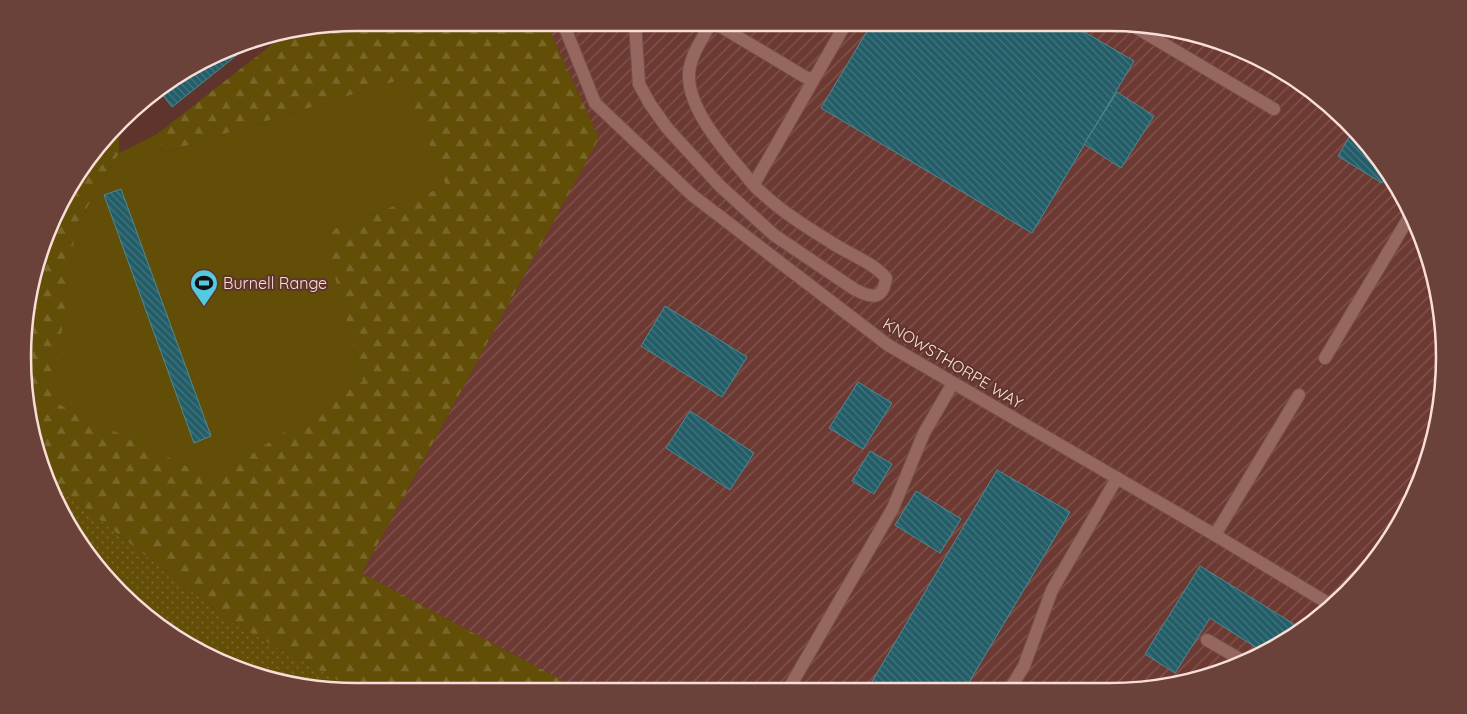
<svg xmlns="http://www.w3.org/2000/svg" width="1467" height="714" viewBox="0 0 1467 714" font-family="Quicksand,sans-serif">
<style>
.industrial{fill:url(#industrial-furrows)}
.grass{fill:url(#grass-dots)}
.forest{fill:url(#forest-firs)}
.pitch{fill:#624e07}
.building{fill:url(#building-back-hatch);stroke:#508994}
.lines{fill:none;stroke-linecap:round;stroke-linejoin:round}
.minor-casing{stroke:#75514b;stroke-width:14}
.minor{stroke:#96675e;stroke-width:12}
.labels{text-anchor:middle;dominant-baseline:central;stroke-width:4;stroke-linejoin:round;paint-order:stroke}
.poi-label{font-size:16px;fill:#f9ded8;stroke:#5e342c;text-anchor:start}
.street-label{font-size:16px;fill:#f9ded8;stroke:#5e342c}
.rim{fill:none;stroke:#f9ded8;stroke-width:2.5}
</style>
<defs>
<pattern id="industrial-furrows" width="10" height="10" patternUnits="userSpaceOnUse" patternTransform="scale(1.25)"><rect width="10" height="10" fill="#6c3a32"/><path d="M-1 1l2-2M0 10L10 0M9 11l2-2" fill="none" stroke="#82564f"/></pattern>
<pattern id="grass-dots" width="8" height="8" patternUnits="userSpaceOnUse" patternTransform="scale(1.25)"><rect width="8" height="8" fill="#624e07"/><path d="M2 2h.1M6 6h.1" fill="none" stroke="#79672a" stroke-width="1.8" stroke-linecap="round"/></pattern>
<pattern id="forest-firs" width="22" height="20" patternUnits="userSpaceOnUse" patternTransform="scale(1.25)"><rect width="22" height="20" fill="#624e07"/><path d="M5 1l3.5 6h-7zM16 11l3.5 6h-7z" fill="#79672a"/></pattern>
<pattern id="building-back-hatch" width="6" height="6" patternUnits="userSpaceOnUse" patternTransform="scale(1.25)"><rect width="6" height="6" fill="#235e68"/><path d="M-1 5l2 2M0 0l6 6M5-1l2 2" fill="none" stroke="#44757d"/></pattern>
</defs>
<rect width="100%" height="100%" fill="#5e342c"/>
<polygon class="industrial" points="546,23 1110,23 1176,29 1238,48 1296,79 1347,121 1388,171 1419,229 1438,292 1444,357 1438,423 1419,485 1375,561 1314,622 1238,666 1154,689 582,691 362,573 599,138"/>
<polygon class="grass" points="50,481 231,622 357,691 291,685 229,666 171,635 121,594 57,505"/>
<polygon class="forest" points="357,23 546,23 599,138 362,573 582,691 357,691 231,622 50,481 25,400 29,291 48,229 79,171 119,128 119,153 76,227 323,233 446,186 403,79 163,153 157,134 284,35"/>
<polygon class="pitch" points="403,79 446,186 323,233 363,381 213,479 52,401 76,227 119,153 157,134 163,153"/>
<g class="building">
<polygon points="872,23 1069,23 1134,61 1032,233 821,108"/>
<polygon points="257,39 172,107 158,89 249,40"/>
<polygon points="1117,92 1154,116 1121,168 1084,144"/>
<polygon points="1354,129 1389,172 1382,183 1338,156"/>
<polygon points="121,189 211,436 194,443 104,195"/>
<polygon points="665,306 747,357 722,397 641,346"/>
<polygon points="858,382 892,403 863,449 829,428"/>
<polygon points="690,411 754,453 730,490 666,448"/>
<polygon points="870,451 892,464 874,494 852,481"/>
<polygon points="997,470 1070,512 965,689 867,690"/>
<polygon points="916,491 961,519 940,553 895,525"/>
<polygon points="1200,566 1302,629 1263,652 1210,618 1175,673 1145,654"/>
</g>
<g class="lines">
<g class="minor-casing">
<g id="minor">
<polyline points="563,23 595,103 692,195 888,345 1215,535 1331,605"/>
<path d="M635,23L639,84L650,104L667,128L720,186L774,235L854,289C871,298 883,301 886,278C873,262 846,253 829,241C805,226 781,211 761,192C754,187 749,179 743,172C723,149 690,110 689,78C688,58 702,40 711,23"/>
<polyline points="715,23 805,77 813,79"/>
<polyline points="1130,24 1274,109"/>
<polyline points="754,184 846,23"/>
<polyline points="1325,358 1411,214"/>
<polyline points="1215,535 1299,395"/>
<polyline points="1207,640 1245,662"/>
<polyline points="1010,689 1024,666 1052,590 1117,478"/>
<polyline points="788,690 893,508 924,433 953,383"/>
</g>
</g>
<use href="#minor" class="minor"/>
</g>
<defs>
<g id="stadium-pin" transform="scale(1.4375)"><path d="M0 17L-7.5 6A9.5 9.5 0 1 1 7.5 6Z" fill="#55cadf" stroke="#5e342c"/><path d="M0-5a6.5 5 0 1 0 0 10a6.5 5 0 1 0 0-10ZM-3.5-1.8h7v3.6h-7Z" fill="#111"/></g>
</defs>
<g fill-rule="evenodd">
<use href="#stadium-pin" x="204" y="283"/>
</g>
<g class="labels">
<g class="poi-label">
<text x="223" y="283">Burnell Range</text>
</g>
<g class="street-label">
<text transform="translate(953 363) rotate(31)">KNOWSTHORPE WAY</text>
</g>
</g>
<path d="M0 0H1467V714H0ZM357 31H1110A326 326 0 0 1 1436 357V357A326 326 0 0 1 1110 683H357A326 326 0 0 1 31 357V357A326 326 0 0 1 357 31Z" fill="#6a423a" fill-rule="evenodd"/>
<path class="rim" d="M357 31H1110A326 326 0 0 1 1436 357V357A326 326 0 0 1 1110 683H357A326 326 0 0 1 31 357V357A326 326 0 0 1 357 31Z"/>
</svg>
